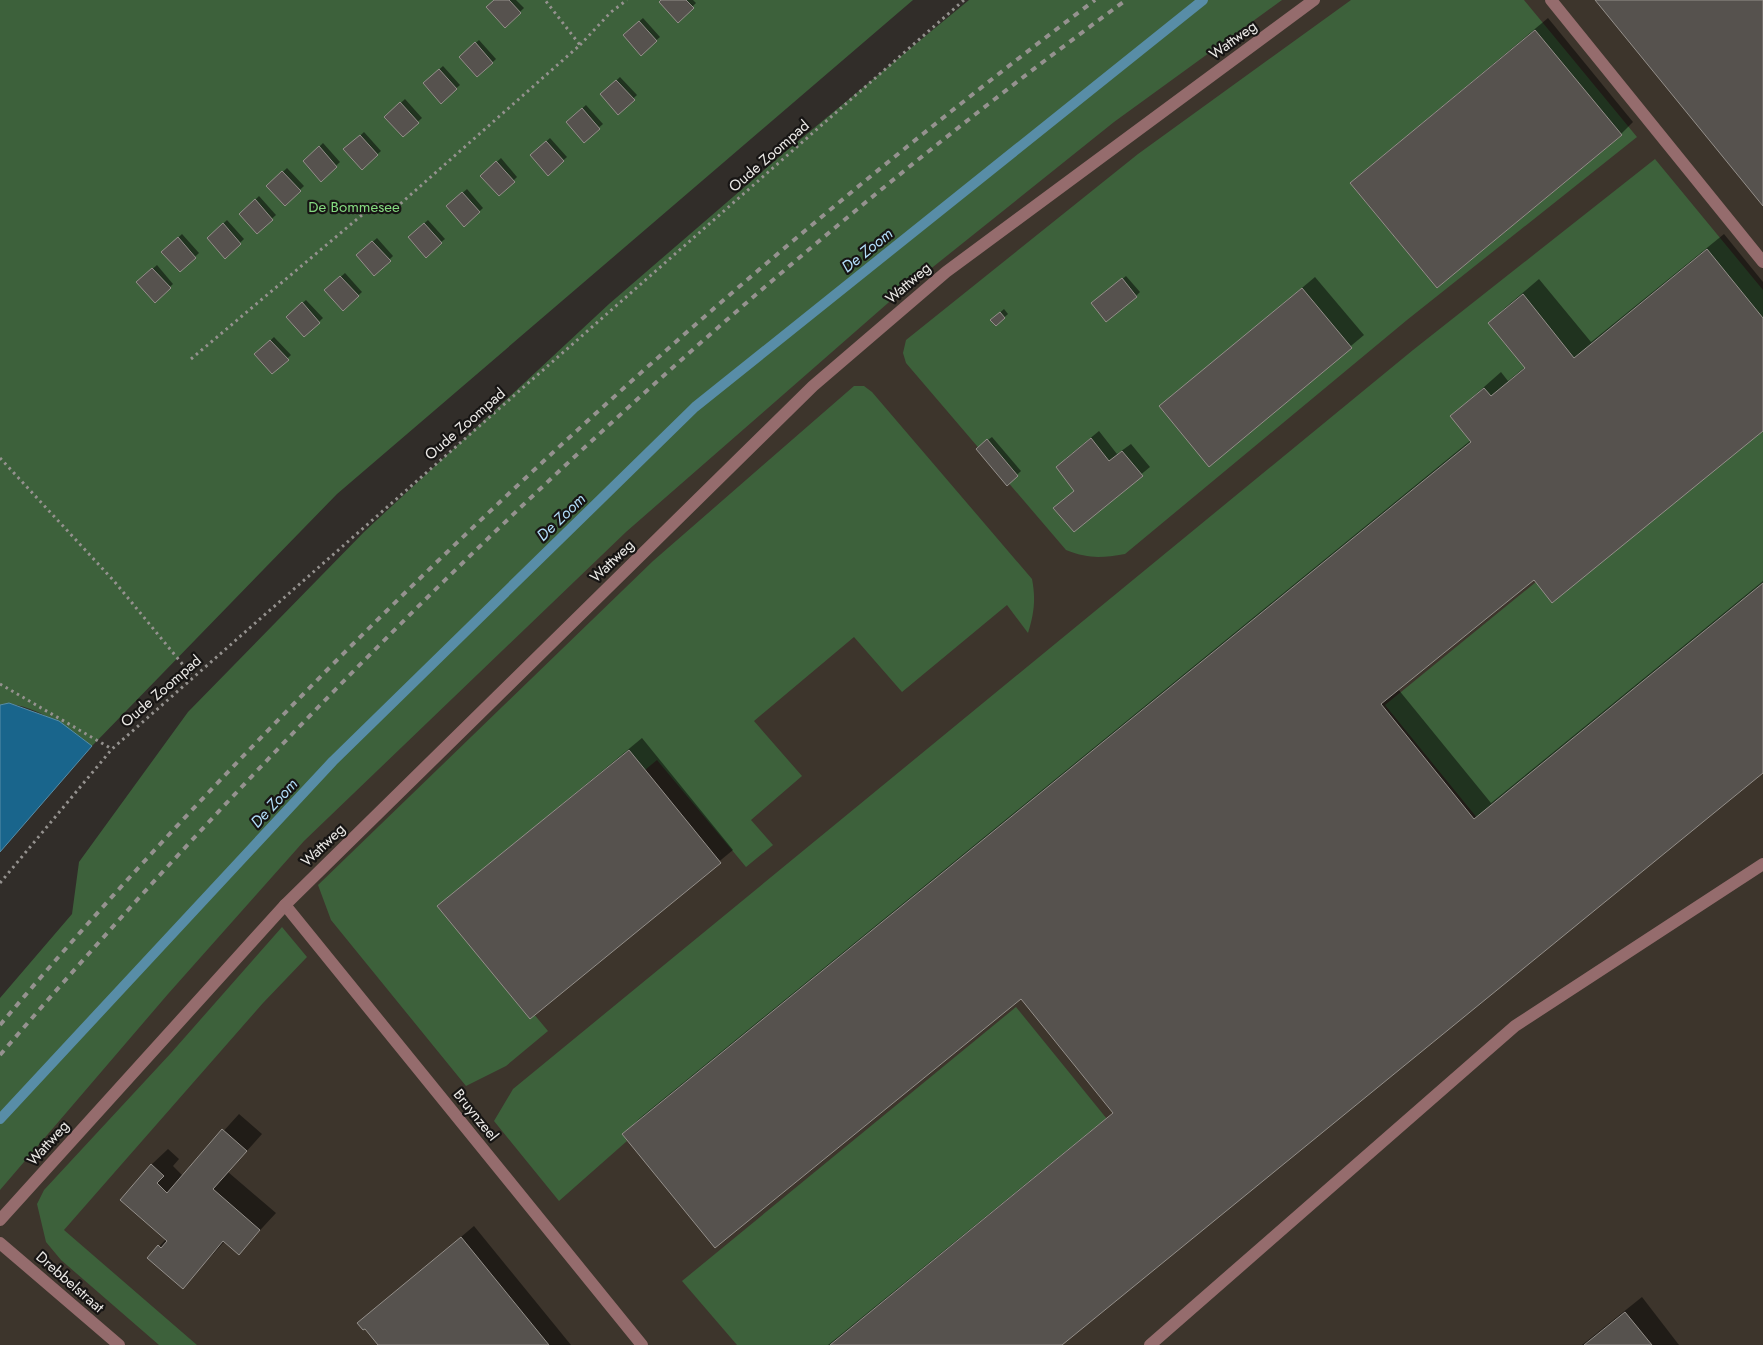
<svg xmlns="http://www.w3.org/2000/svg" width="1763" height="1345" viewBox="0 0 1763 1345" font-family="Jost,sans-serif">
<style>
.built{fill:#3d352c}
.green{fill:#3d613b;fill-rule:evenodd}
.water{fill:#19658c;stroke:#588da7}
.shadow{fill:#0007}
.lines{fill:none;stroke-linecap:round;stroke-linejoin:round}
.stream{stroke:#588da7;stroke-width:10}
.building{fill:#56524e;stroke:#948f8a}
.path{stroke:#95928f;stroke-width:3;stroke-dasharray:2.5 4;stroke-linecap:butt}
.minor{stroke:#956c6d;stroke-width:12}
.rail{stroke:#95928f;stroke-width:4;stroke-dasharray:6 6;stroke-linecap:butt}
.labels{text-anchor:middle;dominant-baseline:central;stroke-width:4.5;stroke-linejoin:round;paint-order:stroke}
.street-label{font-size:15px;fill:#ebe9e6;stroke:#171514}
.park-label{font-size:15px;fill:#85da80;stroke:#171514}
.water-label{font-size:16px;font-style:italic;fill:#b1dcf8;stroke:#171514}
</style>
<rect width="100%" height="100%" fill="#312d29"/>
<polygon class="built" points="1203,0 1763,0 1763,1345 0,1345 0,1116 175,890"/>
<g class="green">
<path d="M0,0H913L337,494L92,746C71,730 27,699 0,705Z"/>
<polygon points="969,0 1282,0 1114,122 888,303 626,532 304,841 168,994 0,1190 0,998 72,914 79,862 188,712 364,532 609,304 785,152"/>
<path d="M1351,0H1524L1637,137L1407,320L1125,554C1101,558 1089,559 1066,550L906,363L903,353L906,340L1138,154ZM1535,30L1622,135L1437,288L1350,183Z"/>
<polygon points="1655,159 1763,290 1763,320 625,1138 627,1141 559,1201 494,1121 513,1089 1413,350"/>
<path d="M854,386H864L872,392L1032,579C1036,599 1034,614 1028,633L1007,605L902,692L854,637L754,721L802,776L751,820L773,845L746,867L657,760L459,924L548,1031L506,1066L466,1086L331,920L318,885L653,561Z"/>
<polygon points="1763,397 1763,585 1478,819 1385,705"/>
<polygon points="282,927 307,957 263,1003 64,1230 197,1345 159,1345 61,1260 46,1242 37,1204 44,1190 171,1053"/>
<polygon points="1016,1007 1107,1119 830,1345 737,1345 682,1281"/>
</g>
<polygon class="water" points="9,703 59,721 92,746 0,852 0,705"/>
<g class="shadow">
<polygon points="495,0 516,0 524,8 505,26"/>
<polygon points="663,0 693,0 696,3 678,21"/>
<polygon points="643,18 660,37 641,54 624,35"/>
<polygon points="1548,18 1633,122 1621,134 1351,183"/>
<polygon points="479,40 496,59 478,76 460,57"/>
<polygon points="443,66 460,85 441,102 424,83"/>
<polygon points="620,77 637,95 618,113 602,94"/>
<polygon points="405,99 422,118 403,135 386,117"/>
<polygon points="586,105 603,124 584,141 567,122"/>
<polygon points="364,132 381,151 362,168 349,146"/>
<polygon points="550,138 567,157 548,174 531,156"/>
<polygon points="323,143 340,162 321,180 305,161"/>
<polygon points="501,158 517,177 499,195 482,176"/>
<polygon points="287,168 304,186 285,204 268,186"/>
<polygon points="467,189 483,208 465,225 448,206"/>
<polygon points="259,196 276,215 257,232 241,214"/>
<polygon points="227,220 244,239 225,257 208,238"/>
<polygon points="428,220 445,239 441,242 409,237"/>
<polygon points="182,234 199,253 180,271 163,252"/>
<polygon points="1724,234 1763,282 1763,429 1534,579 1398,689 1491,803 1763,581 1763,772 1060,1345 828,1345 1114,1112 1021,998 624,1134 640,1118 1471,440 1451,416 1501,372 1508,381 1525,367 1489,323 1506,307 1539,279 1591,342"/>
<polygon points="377,238 393,256 375,274 358,255"/>
<polygon points="157,265 173,284 155,301 138,282"/>
<polygon points="345,273 362,292 343,309 326,290"/>
<polygon points="1126,276 1140,292 1136,296 1097,300"/>
<polygon points="1315,277 1364,335 1209,465 1161,406"/>
<polygon points="306,300 323,318 304,336 291,313"/>
<polygon points="1004,309 1008,314 996,325 996,316"/>
<polygon points="274,337 291,355 272,373 256,354"/>
<polygon points="1099,431 1117,454 1131,444 1150,467 1074,530 1075,490 1065,459"/>
<polygon points="992,437 1021,471 1007,484 981,445"/>
<polygon points="642,738 733,850 530,1017 439,906"/>
<polygon points="239,1114 262,1134 228,1172 276,1213 239,1253 225,1241 183,1287 149,1258 166,1239 151,1165 168,1149 179,1159 173,1166 183,1176"/>
<polygon points="474,1226 571,1345 380,1345 365,1327 359,1323"/>
<polygon points="1642,1297 1679,1345 1582,1345"/>
</g>
<g class="lines">
<polyline class="stream" points="0,1119 333,761 695,407 1203,0"/>
</g>
<g class="building">
<polygon points="494,0 509,0 521,13 505,28 486,7"/>
<polygon points="661,0 686,0 694,8 678,23 659,2"/>
<polygon points="1595,0 1763,0 1763,206"/>
<polygon points="639,21 657,41 641,56 623,35"/>
<polygon points="1535,30 1622,135 1437,288 1350,183"/>
<polygon points="475,42 493,63 477,77 459,57"/>
<polygon points="439,69 457,89 441,104 423,83"/>
<polygon points="616,80 635,100 618,115 600,94"/>
<polygon points="400,102 419,123 403,137 384,117"/>
<polygon points="582,108 600,129 584,143 566,122"/>
<polygon points="360,135 378,155 362,170 343,149"/>
<polygon points="546,141 564,161 548,176 530,155"/>
<polygon points="319,146 337,167 321,182 303,161"/>
<polygon points="496,161 515,182 499,196 480,176"/>
<polygon points="282,171 301,191 285,206 266,186"/>
<polygon points="462,192 480,212 464,227 446,206"/>
<polygon points="255,199 273,220 257,234 239,214"/>
<polygon points="223,223 241,244 225,259 207,238"/>
<polygon points="424,223 442,243 426,258 408,237"/>
<polygon points="178,237 196,258 180,272 161,252"/>
<polygon points="372,241 391,261 374,276 356,255"/>
<polygon points="1707,249 1763,318 1763,431 1552,603 1534,580 1381,704 1474,819 1763,583 1763,773 1062,1345 830,1345 1113,1113 1021,999 715,1248 622,1134 1471,442 1450,416 1484,388 1491,396 1525,368 1488,323 1523,294 1574,358"/>
<polygon points="152,268 171,288 155,303 136,282"/>
<polygon points="340,276 359,296 343,311 324,290"/>
<polygon points="1122,278 1137,297 1106,322 1091,303"/>
<polygon points="1302,288 1352,348 1209,467 1159,406"/>
<polygon points="302,302 320,323 304,337 286,317"/>
<polygon points="1000,312 1005,318 996,326 990,320"/>
<polygon points="270,340 289,360 272,374 254,354"/>
<polygon points="1091,438 1109,461 1122,451 1143,476 1074,532 1053,508 1074,491 1056,467"/>
<polygon points="987,439 1018,476 1007,486 976,449"/>
<polygon points="629,750 721,863 530,1019 437,906"/>
<polygon points="222,1129 247,1151 213,1189 260,1230 239,1255 223,1241 183,1289 147,1258 158,1245 161,1248 167,1241 120,1200 151,1164 164,1176 157,1183 167,1193"/>
<polygon points="461,1237 549,1345 378,1345 365,1329 363,1330 357,1323"/>
<polygon points="1625,1312 1652,1345 1584,1345"/>
</g>
<g class="lines">
<g class="path">
<polyline points="580,45 611,12 627,0"/>
<polyline points="191,359 375,204 399,205 580,45 545,0"/>
<polyline points="0,458 114,581 193,677"/>
<polyline points="0,684 112,749"/>
<polyline points="0,883 112,749 964,0"/>
</g>
<g class="minor">
<polyline points="1551,0 1763,262"/>
<polyline points="285,905 642,1345"/>
<polyline points="0,1220 285,905 813,386 946,272 1314,0"/>
<polyline points="0,1243 119,1345"/>
<polyline points="1150,1345 1515,1026 1763,864"/>
</g>
<g class="rail">
<path d="M0,1025C107,898 221,777 338,659C575,422 827,202 1095,0"/>
<path d="M0,1055C336,665 710,305 1126,0"/>
</g>
</g>
<g class="labels">
<g class="street-label">
<text transform="translate(1233 40) rotate(-36)">Wattweg</text>
<text transform="translate(769 156) rotate(-41)">Oude Zoompad</text>
<text transform="translate(908 283) rotate(-41)">Wattweg</text>
<text transform="translate(465 424) rotate(-41)">Oude Zoompad</text>
<text transform="translate(612 561) rotate(-44)">Wattweg</text>
<text transform="translate(161 691) rotate(-41)">Oude Zoompad</text>
<text transform="translate(323 845) rotate(-44)">Wattweg</text>
<text transform="translate(476 1115) rotate(51)">Bruynzeel</text>
<text transform="translate(48 1143) rotate(-48)">Wattweg</text>
<text transform="translate(70 1282) rotate(41)">Drebbelstraat</text>
</g>
<g class="park-label">
<text x="354" y="207">De Bommesee</text>
</g>
<g class="water-label">
<text transform="translate(867 250) rotate(-39)">De Zoom</text>
<text transform="translate(561 517) rotate(-44)">De Zoom</text>
<text transform="translate(274 803) rotate(-47)">De Zoom</text>
</g>
</g>
</svg>
